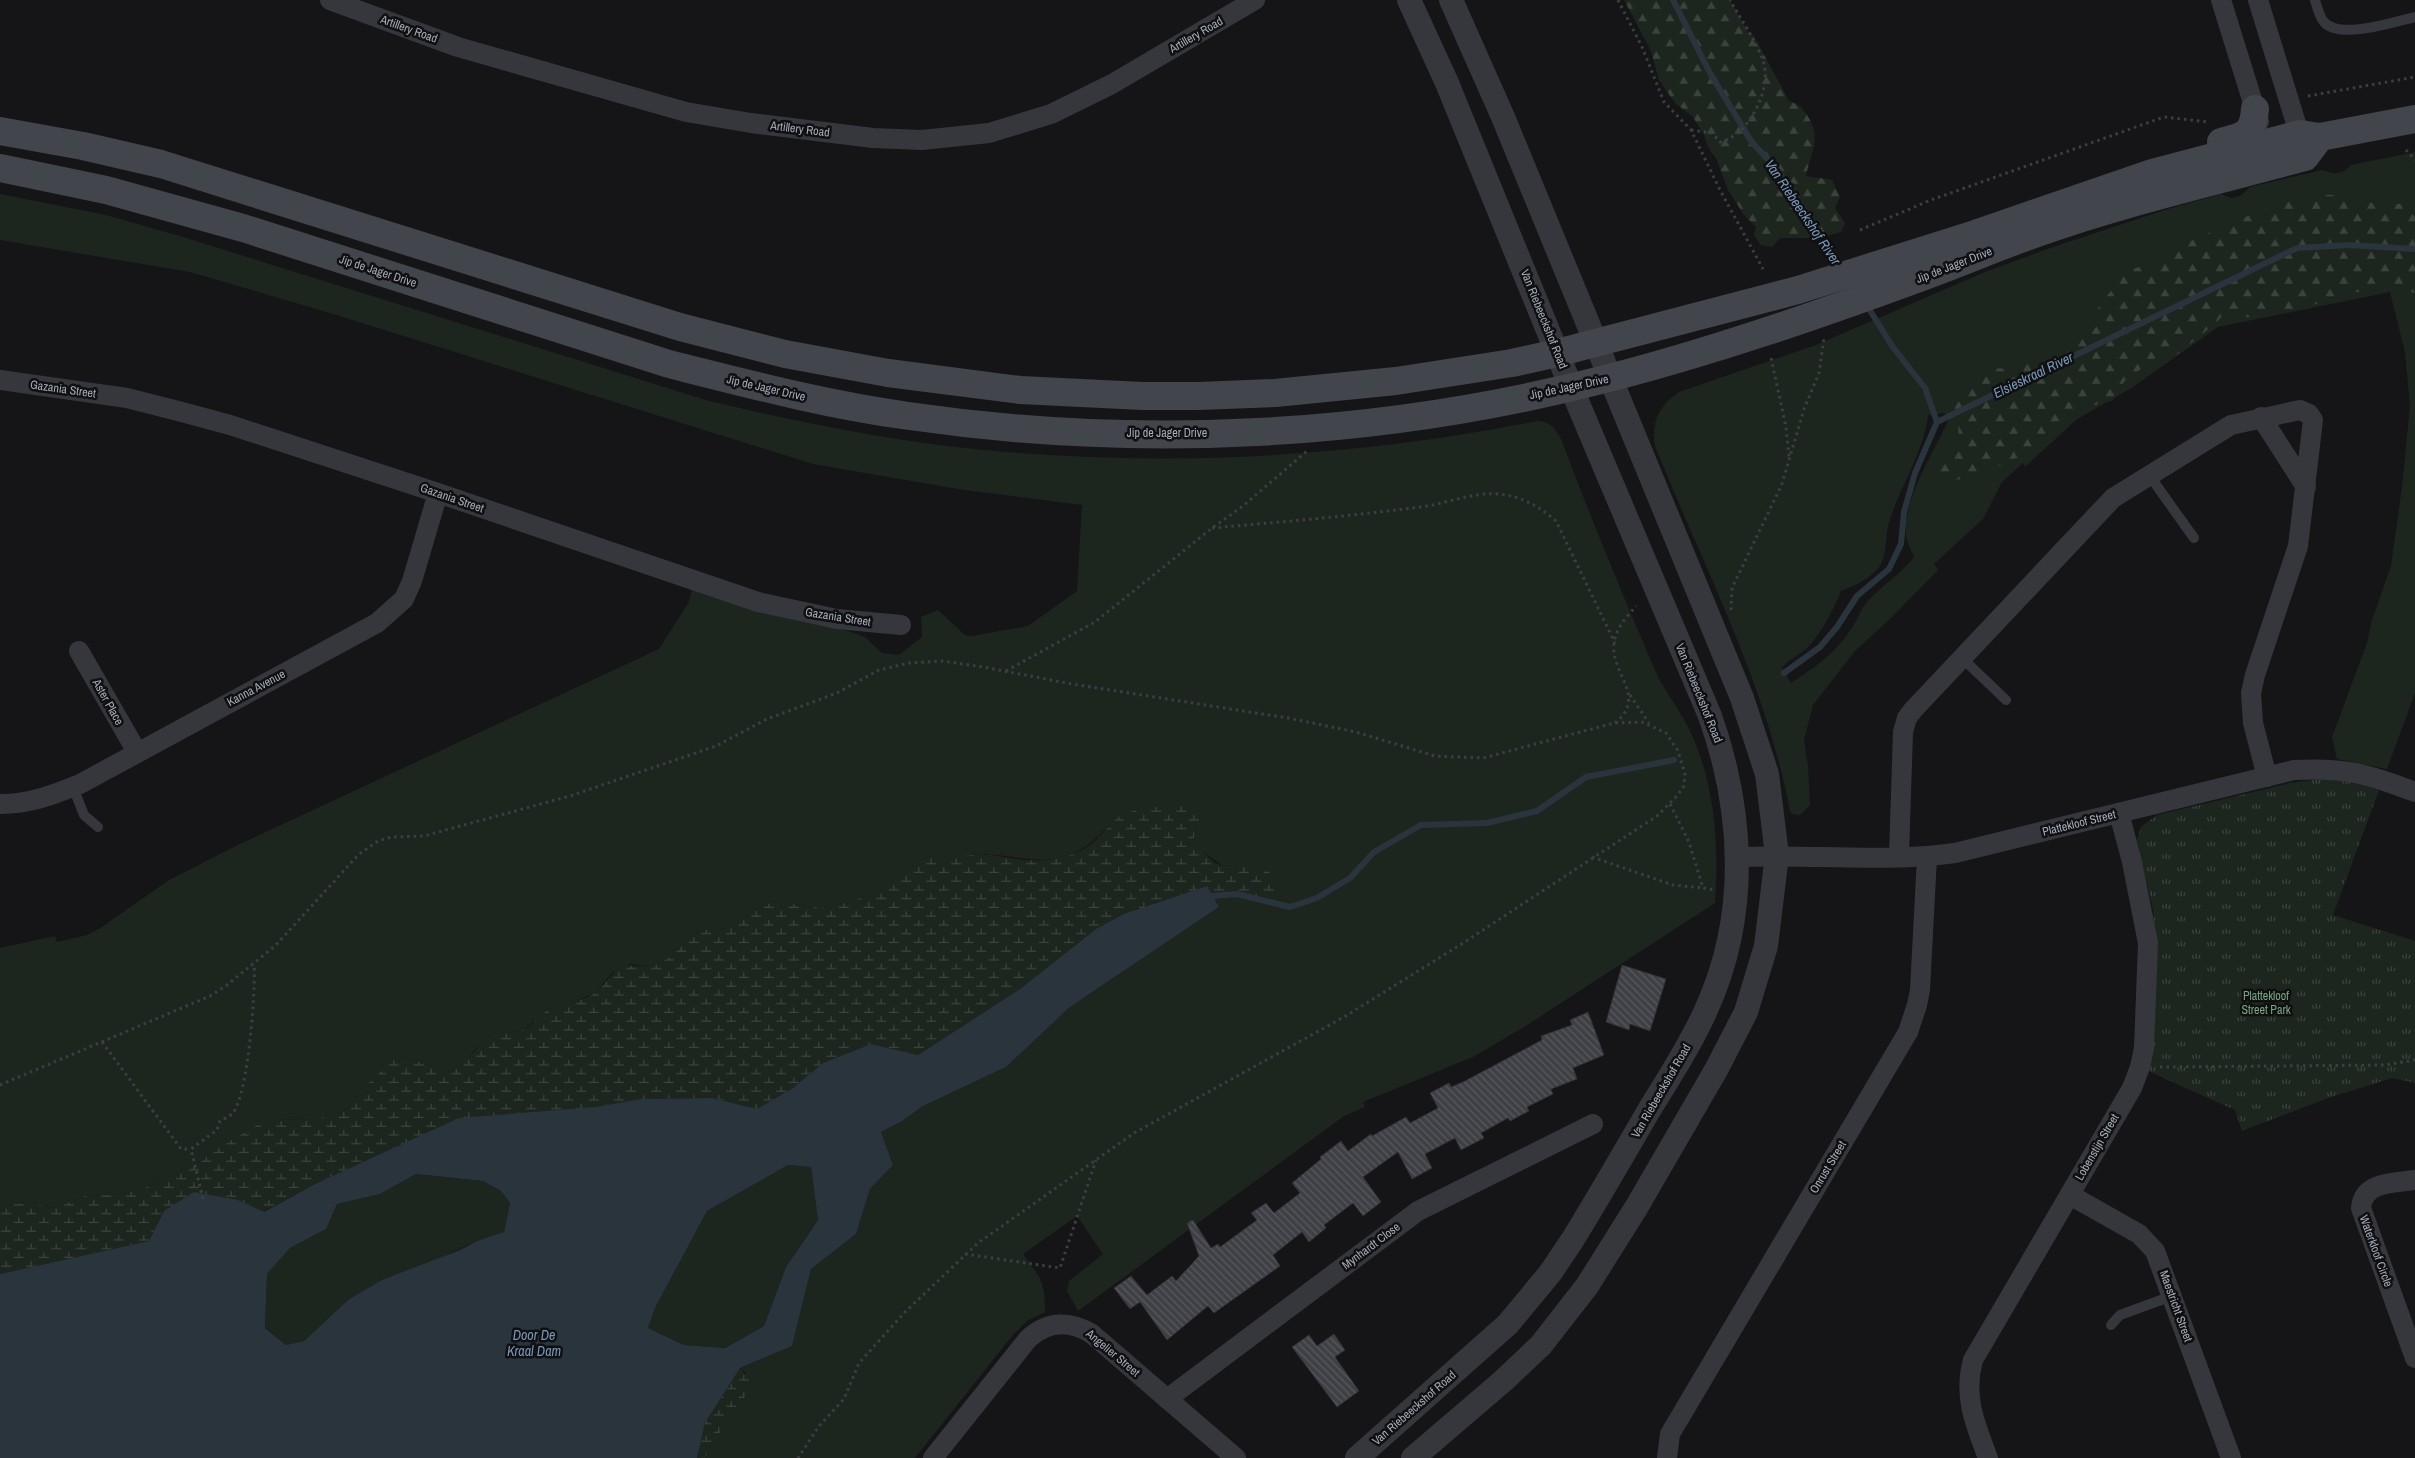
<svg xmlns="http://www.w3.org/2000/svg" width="2415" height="1458" viewBox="0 0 2415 1458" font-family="'Archivo Narrow',sans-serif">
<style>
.grass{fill:#1d261e;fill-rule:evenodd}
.forest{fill:url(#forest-firs)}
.wetland{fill:url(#wetland-marsh)}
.park{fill:url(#park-tufts)}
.water{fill:#2a343d;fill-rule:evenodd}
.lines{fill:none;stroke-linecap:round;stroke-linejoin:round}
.stream{stroke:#2a343d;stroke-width:6}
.building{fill:url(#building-back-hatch);stroke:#2f2f34}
.path{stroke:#3c3e44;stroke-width:3;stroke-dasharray:2.5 4;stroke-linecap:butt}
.service{stroke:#36373d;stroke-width:10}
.minor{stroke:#36373d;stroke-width:20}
.tertiary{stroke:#36373d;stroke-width:24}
.secondary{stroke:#43454d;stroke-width:28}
.labels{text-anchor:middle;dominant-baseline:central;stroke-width:5;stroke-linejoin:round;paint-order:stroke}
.street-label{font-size:12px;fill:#a6abb9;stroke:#101012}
.park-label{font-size:12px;fill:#7aa67e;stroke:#101012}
.water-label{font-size:14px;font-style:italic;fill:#7998b8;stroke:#101012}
</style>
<defs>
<pattern id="forest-firs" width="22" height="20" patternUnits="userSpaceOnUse" patternTransform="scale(1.25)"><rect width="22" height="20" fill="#1d261e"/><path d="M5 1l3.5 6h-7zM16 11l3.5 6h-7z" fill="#3b433d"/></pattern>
<pattern id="wetland-marsh" width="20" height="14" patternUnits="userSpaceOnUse" patternTransform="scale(1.25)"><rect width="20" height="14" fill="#1d261e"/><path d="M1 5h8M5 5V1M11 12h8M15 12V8" fill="none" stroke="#3b433d"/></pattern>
<pattern id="park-tufts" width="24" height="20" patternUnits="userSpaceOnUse" patternTransform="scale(1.25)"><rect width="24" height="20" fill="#1d261e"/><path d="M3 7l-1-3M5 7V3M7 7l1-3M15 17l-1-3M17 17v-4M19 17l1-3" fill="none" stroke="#3b433d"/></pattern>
<pattern id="building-back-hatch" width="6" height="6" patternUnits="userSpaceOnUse" patternTransform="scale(1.25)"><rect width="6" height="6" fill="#3f4045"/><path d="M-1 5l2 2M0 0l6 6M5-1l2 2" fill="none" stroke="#58595e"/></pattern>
</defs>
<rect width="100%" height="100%" fill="#151517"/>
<g class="grass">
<path d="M2415,152V693L2387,769L2337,759L2332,737L2367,643L2372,620L2391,566L2402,487L2410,406L2405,352L2390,292L2218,327L2133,387L2076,420L2025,467L2023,463L2002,482L1983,519L1934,564L1938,570L1890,619L1855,651L1813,705L1804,740L1808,766L1810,805L1800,815L1792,814L1790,811C1766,683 1703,566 1655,446C1651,422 1659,405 1679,392L1816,345L1985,272L2053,247L2168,209L2221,194L2231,198L2242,195L2250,187L2322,170C2335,174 2341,176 2351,165ZM1944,413L1949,419C1934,452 1903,498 1906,535C1907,542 1911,550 1914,557C1900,575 1881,586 1867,602C1860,610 1857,621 1851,629C1836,653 1814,668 1791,683L1782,668C1789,658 1801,655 1809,646C1823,631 1833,610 1841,591C1854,586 1867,580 1877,570C1887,559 1885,540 1888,526C1898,489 1924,453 1928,415Z"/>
<path d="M0,194L106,215L183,237L709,401C796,421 884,440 974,449C1162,468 1352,458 1538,421C1550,422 1555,428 1561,439C1590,516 1622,594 1655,670C1664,691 1679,708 1689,729C1715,782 1719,844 1715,903L1524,1027L1473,1057L1363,1102L1365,1107L1344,1116L1078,1311L1067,1291L1069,1281L1103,1254L1077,1216L1023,1254C1041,1278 1045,1282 1045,1312L1027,1321L1012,1336L915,1458H705L746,1373L740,1368L792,1346L811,1269L856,1234L870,1189L893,1165L881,1132L902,1121L923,1106L1006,1067L1070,1007L1219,907L1212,896L1237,894L1269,902L1240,864L1223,866L1202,851L1196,845L1194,837L1200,821L1108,826C1051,892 1007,836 948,862L932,856L917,862L883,887L853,901L821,908L787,903H770L762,906L727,928L702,930L694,934L670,957L656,965L648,967L631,964L612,973L596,992L574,1002L550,1009L523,1030L490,1036L474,1050L465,1065L450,1071L402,1057L364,1087L348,1108L341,1112L317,1119L275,1120L215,1150L196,1165L173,1174L143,1189L119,1194L85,1196L54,1208L30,1203L13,1204L0,1211V948L55,936L57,942L87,935L99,929L169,880L240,844L659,649L689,602L692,590L760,612L848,631L865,637L882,653L899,655L922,637L921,617L938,610L965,635L972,636L1028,626L1077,591L1082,505L958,489L813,464L330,313L190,272L0,240Z"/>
<polygon points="788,1165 811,1167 818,1220 786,1267 764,1326 725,1348 684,1345 648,1328 655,1308 707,1211"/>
<polygon points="416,1174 483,1181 501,1191 510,1203 504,1232 477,1241 348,1300 304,1341 286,1345 265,1327 267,1274 290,1248 326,1229 337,1204 380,1194"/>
</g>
<g class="forest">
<path d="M1624,0H1730L1748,32L1754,36L1789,101C1799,104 1801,107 1807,115C1822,138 1811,152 1806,176L1832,180L1840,197L1835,208L1845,223L1841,232L1819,238H1780L1772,247L1761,245L1754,235L1756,227L1744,215L1728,190L1716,158L1708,147L1704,135L1693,117L1675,103L1659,80L1651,51Z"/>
<polygon points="2318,194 2345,196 2380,205 2415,203 2415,293 2393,288 2373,293 2344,291 2329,301 2259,318 2223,315 2217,322 2174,357 2141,369 2126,379 2112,401 2086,407 2064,421 2031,453 2006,462 1982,476 1955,480 1939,473 1938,455 1955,448 1959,440 1958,422 1949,419 1944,412 1945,403 1976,383 1988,370 1996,368 2015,370 2030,362 2047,358 2062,350 2088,326 2101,303 2124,275 2131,270 2172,254 2186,243 2266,208"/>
</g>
<g class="wetland">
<path d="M1196,804L1200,821L1194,837L1196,845L1215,863L1223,866L1240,864L1265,868L1271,874L1276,899L1269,902L1237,894L1212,896L1206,886L1096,929L1020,989L918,1055L871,1044L823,1063L793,1088L757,1109L712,1098L641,1099L595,1107L374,1158L315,1184L263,1212L238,1200L164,1211L149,1241L0,1274V1211L13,1204L30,1203L54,1208L85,1196L119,1194L143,1189L173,1174L196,1165L215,1150L259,1124L275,1120L317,1119L341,1112L348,1108L364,1087L395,1059L402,1057L450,1071C469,1067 473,1047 489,1037C498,1031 512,1034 523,1030C533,1026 540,1014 550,1009C564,1002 583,1002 596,992C606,983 613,972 623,965L648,967L656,965L670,957L694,934L702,930L727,928L762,906L770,903H787L821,908L853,901L883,887L917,862L932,856L948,861C986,845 1015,866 1054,859C1071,856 1086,850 1098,838C1106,830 1111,822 1120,816C1138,806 1175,806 1196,804Z"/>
<polygon points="740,1368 750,1381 750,1389 712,1444 705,1458 697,1458 705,1423"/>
</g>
<polygon class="park" points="2321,779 2350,782 2379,790 2333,915 2415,941 2415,1083 2392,1078 2328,1098 2242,1131 2235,1110 2148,1071 2156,942 2153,910 2137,840 2141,827 2157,815 2291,783"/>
<path class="water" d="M1207,886L1219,907L1070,1007L1006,1067L923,1106L902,1121L881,1132L893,1165L870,1189L856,1234L811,1269L792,1346L740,1368L705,1423L697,1458H0V1274L149,1241L164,1211L194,1192L238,1200L264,1212L315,1184L459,1118L595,1107L641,1099L712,1098L757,1109L793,1088L823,1063L871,1044L918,1055L1020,989L1096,929L1124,914ZM788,1165L811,1167L818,1220L786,1267L764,1326L725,1348L684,1345L648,1328L655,1308L707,1211ZM416,1174L483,1181L501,1191L510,1203L504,1232L477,1241L460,1250L382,1280L348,1300L304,1341L286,1345L265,1328L267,1274L290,1248L326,1229L337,1204L380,1194Z"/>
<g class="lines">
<g class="stream">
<polyline points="1673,0 1710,73 1751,141 1778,171 1843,268"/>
<polyline points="1866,304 1892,346 1925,388 1937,422"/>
<polyline points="1784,673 1820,647 1837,627 1857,596 1889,569 1901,544 1904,512 1915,473 1937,422 2297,248 2349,245 2415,249"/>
<polyline points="1212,896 1237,894 1290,907 1317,898 1350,878 1374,852 1421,825 1487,823 1537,811 1586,777 1674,760"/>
</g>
</g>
<g class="building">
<polygon points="1622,965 1666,979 1650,1031 1630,1024 1629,1030 1606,1022"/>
<polygon points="1588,1012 1604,1055 1573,1068 1577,1079 1551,1089 1553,1094 1527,1107 1529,1111 1510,1121 1508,1118 1481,1133 1484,1138 1461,1150 1455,1138 1425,1154 1432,1168 1412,1179 1398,1152 1363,1177 1381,1202 1363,1216 1353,1203 1324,1225 1326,1228 1309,1242 1302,1232 1273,1255 1280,1266 1214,1313 1208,1306 1167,1340 1140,1302 1130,1309 1114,1288 1131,1276 1147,1295 1172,1276 1176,1281 1199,1256 1187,1223 1193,1220 1211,1248 1218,1244 1220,1247 1257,1220 1251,1213 1266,1203 1274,1213 1300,1193 1292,1183 1321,1159 1320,1157 1341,1141 1348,1151 1371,1134 1372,1136 1406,1117 1410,1123 1438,1108 1430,1093 1449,1083 1451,1087 1463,1082 1542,1040 1541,1036 1572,1025 1570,1020"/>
<polygon points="1334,1334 1345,1350 1335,1357 1359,1391 1337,1407 1292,1347 1309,1335 1317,1346"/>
</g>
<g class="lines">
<g class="path">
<polyline points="1618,0 1642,47 1664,102 1691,130 1720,190 1763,269"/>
<polyline points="2308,96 2415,77"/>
<path d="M1691,130L1712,133L1720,142C1748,136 1773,89 1763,61C1756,40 1741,20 1730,0"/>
<polyline points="2406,150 2415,160"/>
<polyline points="1860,230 1931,200 2164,117 2209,122"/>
<polyline points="1771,358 1786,427 1789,457"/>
<path d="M1212,528C1281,522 1351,516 1420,507C1446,504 1472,492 1498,494C1521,496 1539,506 1556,521L1615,643"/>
<polyline points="1731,610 1732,588 1782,484 1804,409 1819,373 1824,338"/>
<polyline points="1006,671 1095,622 1212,528 1243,506 1307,451"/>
<polyline points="1630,695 1649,723"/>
<path d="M1615,723C1651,694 1603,670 1616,635C1620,624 1629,614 1636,606"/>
<polyline points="1670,804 1689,842 1703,888 1715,890"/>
<polyline points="1592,857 1673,885 1703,888"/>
<polyline points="102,1042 181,1149 191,1149"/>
<polyline points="2160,1067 2385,1065 2415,1060"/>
<polyline points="0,1085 210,996 227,985 276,945 359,854 378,841 391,837 424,836 570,796 716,746 767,719 837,693 879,670 909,663 943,661 983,667 1072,684 1288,718 1356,732 1435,756 1483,758 1614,723 1642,722 1666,733 1678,751 1685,774 1684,786 1677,796 1657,816 1460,945 1344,1017 1134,1133 978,1243 904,1313 859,1363 844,1399 819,1426 798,1458"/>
<path d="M203,1199L191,1149L217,1130L220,1121C224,1119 230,1116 233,1113C248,1094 256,990 254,964"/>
<polyline points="965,1254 1060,1268 1096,1160"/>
</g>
<g class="service">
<path d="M2315,0C2317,7 2319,16 2324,22C2339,40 2394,22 2415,17"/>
<polyline points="2149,475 2194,538"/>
<polyline points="1962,658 2006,700"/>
<polyline points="73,787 84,815 98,827"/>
<polyline points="2111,1325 2120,1315 2172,1296"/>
</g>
<g class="minor">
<polyline points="330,0 458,47 686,112 751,123 873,138 922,140 989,133 1051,114 1112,84 1255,0"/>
<polyline points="2221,0 2259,122"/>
<polyline points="2258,0 2303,146"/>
<polyline points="0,380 127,398 182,412 230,425 438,493 758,602 837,619 901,625"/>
<polyline points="2261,417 2306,487"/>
<polyline points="79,651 137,752"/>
<path d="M0,804C30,804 53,795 80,784L377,623L404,599L412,581L438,493"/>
<polyline points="1899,856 1903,732 1907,718 1913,710 2113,498 2231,425 2300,410 2309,414 2313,420 2298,546 2255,675 2251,693 2253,723 2267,777"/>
<path d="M1737,857C1808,854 1885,863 1955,853L2294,770C2345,767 2368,774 2415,792"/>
<path d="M2415,1180C2394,1183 2363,1181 2361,1208L2415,1358"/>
<polyline points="2070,1195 2139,1234 2155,1251 2231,1458"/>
<polyline points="1167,1399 1418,1211 1593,1124"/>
<path d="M933,1458L1028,1339C1047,1321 1070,1320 1092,1334L1236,1458"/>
<polyline points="1667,1458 1670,1434 1908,1032 1917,1005 1920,990 1927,857"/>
<path d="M1988,1458C1975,1424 1963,1396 1973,1360L2132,1088L2140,1067L2144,1048L2148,943L2132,862L2119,813"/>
</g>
<g class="tertiary">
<path d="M1357,1458L1508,1324L1551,1272L1573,1239C1599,1197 1623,1155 1648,1112C1668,1079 1690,1046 1706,1010C1749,916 1744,812 1710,716L1571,387L1447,83L1409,0"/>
<polyline points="1413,1458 1503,1381 1541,1345 1587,1286 1636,1208 1716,1070 1746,1012 1766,946 1777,855 1767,774 1742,698 1503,117 1451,0"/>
</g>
<g class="secondary">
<polyline points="0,131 83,146 161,164 680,327 785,354 888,373 1020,390 1143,396 1198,396 1275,393 1396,381 1512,363 1557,353 1798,290 1975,234 2152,173 2300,134 2320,137 2415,119"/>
<path d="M2221,142C2244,136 2253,135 2255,109"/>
<path d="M0,168L106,190L243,228L669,364C748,384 828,405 909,416C1142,450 1385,437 1613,377C1717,350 1818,315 1919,278C1958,264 1997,247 2037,233C2125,202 2216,181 2305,157L2320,137"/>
</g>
</g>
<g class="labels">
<g class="street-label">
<text transform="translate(409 29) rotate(20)">Artillery Road</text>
<text transform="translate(1196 35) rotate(-30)">Artillery Road</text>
<text transform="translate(800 129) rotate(7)">Artillery Road</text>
<text transform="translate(1954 265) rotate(-21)">Jip de Jager Drive</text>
<text transform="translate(378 271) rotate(18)">Jip de Jager Drive</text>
<text transform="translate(1544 319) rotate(68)">Van Riebeeckshof Road</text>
<text transform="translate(1569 387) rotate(-12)">Jip de Jager Drive</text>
<text transform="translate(766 388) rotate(13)">Jip de Jager Drive</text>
<text transform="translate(63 389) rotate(8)">Gazania Street</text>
<text x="1167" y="433">Jip de Jager Drive</text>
<text transform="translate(452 498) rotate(19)">Gazania Street</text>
<text transform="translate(838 617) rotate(9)">Gazania Street</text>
<text transform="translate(256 688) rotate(-28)">Kanna Avenue</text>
<text transform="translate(1699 693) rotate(68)">Van Riebeeckshof Road</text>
<text transform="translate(108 702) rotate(61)">Aster Place</text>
<text transform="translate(2079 823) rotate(-14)">Plattekloof Street</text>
<text transform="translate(1661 1091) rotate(-60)">Van Riebeeckshof Road</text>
<text transform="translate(2097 1147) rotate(-60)">Lobenstijn Street</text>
<text transform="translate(1828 1167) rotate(-59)">Onrust Street</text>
<text transform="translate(1371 1246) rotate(-37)">Mynhardt Close</text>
<text transform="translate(2376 1251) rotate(70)">Waterkloof Circle</text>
<text transform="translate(2176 1306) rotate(70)">Maestricht Street</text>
<text transform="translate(1113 1353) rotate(40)">Angelier Street</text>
<text transform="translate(1414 1408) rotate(-41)">Van Riebeeckshof Road</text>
</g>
<g class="park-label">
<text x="2266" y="996">Plattekloof<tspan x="2266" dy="14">Street Park</tspan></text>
</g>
<g class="water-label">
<text transform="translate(1803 212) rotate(56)">Van Riebeeckshof River</text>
<text transform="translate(2033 375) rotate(-26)">Elsieskraal River</text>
<text x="534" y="1335">Door De<tspan x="534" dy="16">Kraal Dam</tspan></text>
</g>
</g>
</svg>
